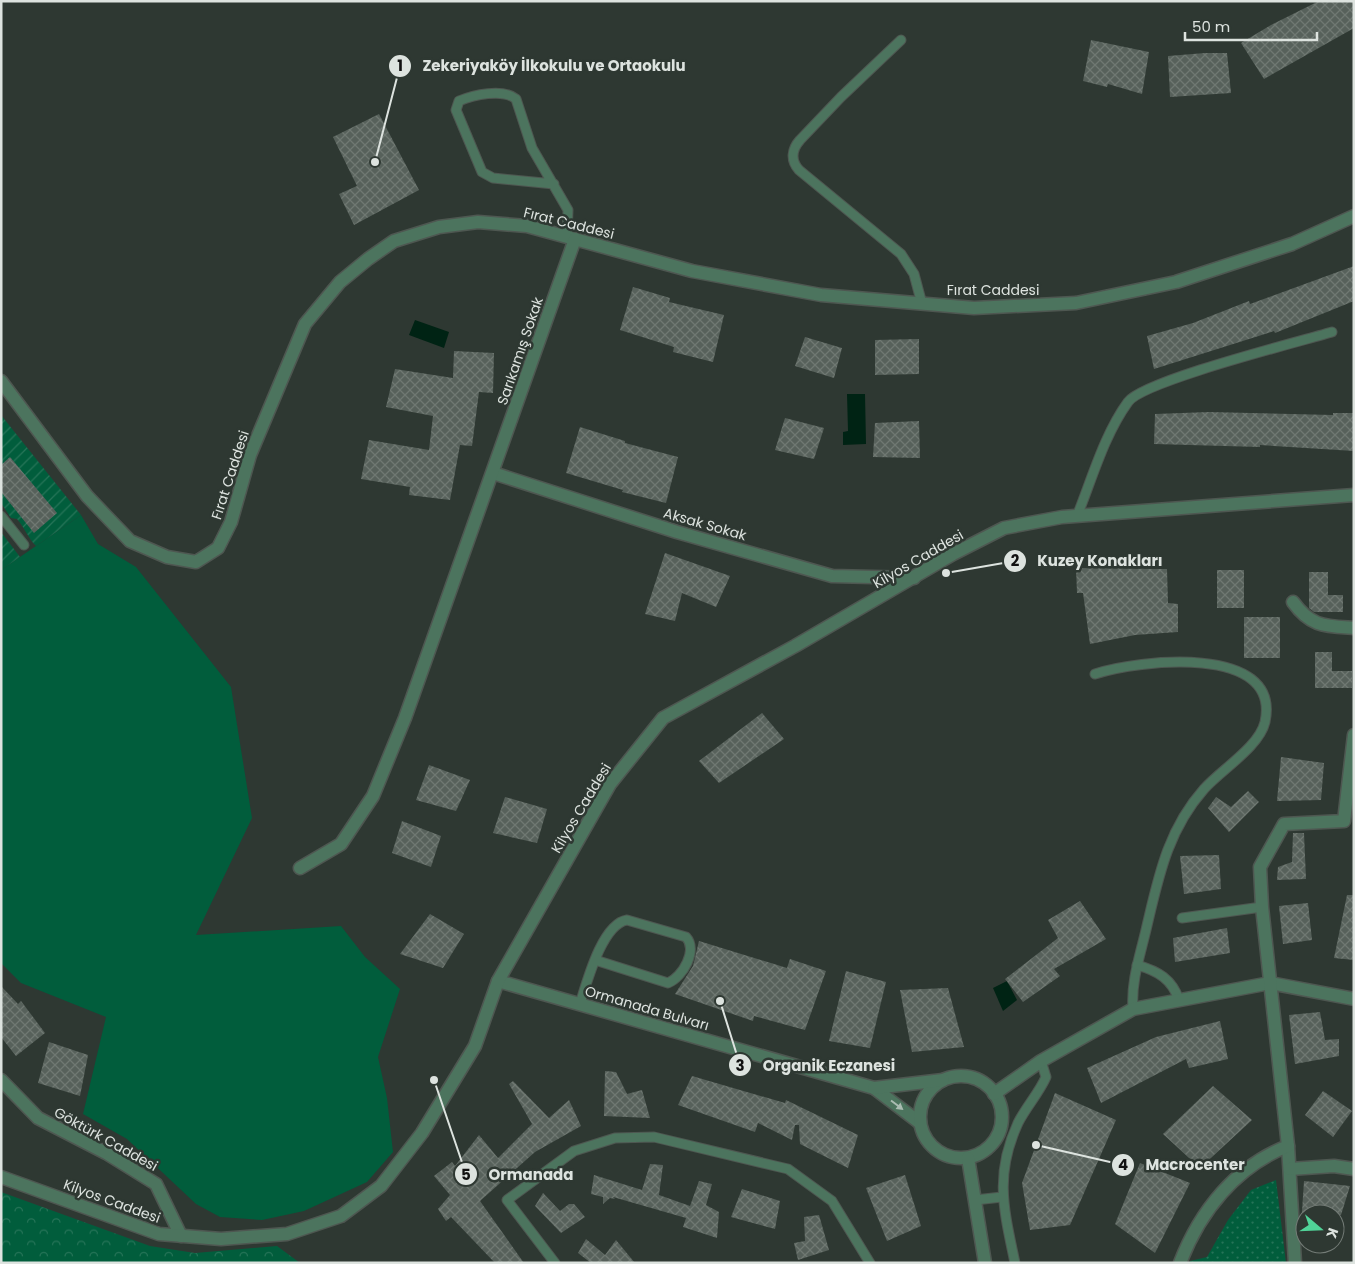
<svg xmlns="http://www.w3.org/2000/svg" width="1355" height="1264" viewBox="0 0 1355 1264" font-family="Poppins,sans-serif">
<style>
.grass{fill:#015d3c}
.forest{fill:url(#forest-crowns)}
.park{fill:url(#park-dots)}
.garden{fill:url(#garden-furrows)}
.water{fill:#002314}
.building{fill:url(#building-cross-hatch)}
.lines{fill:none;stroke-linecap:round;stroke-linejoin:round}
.service-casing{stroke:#4e5751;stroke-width:11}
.minor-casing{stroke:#4e5751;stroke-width:15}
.tertiary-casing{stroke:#4e5751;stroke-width:15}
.service{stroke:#4c745e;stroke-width:9}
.minor{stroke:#4c745e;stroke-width:12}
.tertiary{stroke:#4c745e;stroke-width:12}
.oneway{fill:#aabcb2}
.labels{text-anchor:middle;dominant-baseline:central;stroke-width:5;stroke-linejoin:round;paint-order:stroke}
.street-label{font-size:14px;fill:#dde3df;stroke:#2e3832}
.leader{fill:none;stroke:#dde3df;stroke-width:2}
.callout-dot{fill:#dde3df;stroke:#2e3832;stroke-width:2}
.mark-label{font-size:15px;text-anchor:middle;font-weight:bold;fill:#111}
.callout-label{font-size:15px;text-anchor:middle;font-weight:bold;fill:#dde3df;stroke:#2e3832;stroke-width:5;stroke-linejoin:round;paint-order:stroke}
</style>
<defs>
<pattern id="forest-crowns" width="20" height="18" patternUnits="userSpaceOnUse" patternTransform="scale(1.25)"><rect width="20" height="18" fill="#015d3c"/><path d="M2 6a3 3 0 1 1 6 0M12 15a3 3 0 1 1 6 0" fill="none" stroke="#267458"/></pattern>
<pattern id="park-dots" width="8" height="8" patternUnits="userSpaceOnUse" patternTransform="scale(1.25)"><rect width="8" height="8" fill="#015d3c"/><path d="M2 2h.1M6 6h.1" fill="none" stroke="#267458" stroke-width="1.8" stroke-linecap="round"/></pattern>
<pattern id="garden-furrows" width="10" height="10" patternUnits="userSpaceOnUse" patternTransform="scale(1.25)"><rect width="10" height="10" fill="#015d3c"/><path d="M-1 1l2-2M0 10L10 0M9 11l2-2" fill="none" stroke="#267458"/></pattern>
<pattern id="building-cross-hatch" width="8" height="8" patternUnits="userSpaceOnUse" patternTransform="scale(1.25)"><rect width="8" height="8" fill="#57615b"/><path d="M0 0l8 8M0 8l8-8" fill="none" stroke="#6f7872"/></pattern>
</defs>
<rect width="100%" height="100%" fill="#2e3832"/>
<polygon class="grass" points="81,515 98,544 136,567 231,687 252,818 196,935 341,926 365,957 400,989 378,1057 387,1098 393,1152 367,1182 304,1211 262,1220 220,1217 196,1204 127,1139 83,1114 106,1017 21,983 1,963 1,570"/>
<polygon class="forest" points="1,1192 150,1246 195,1253 277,1246 300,1263 1,1263"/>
<polygon class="park" points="1276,1180 1286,1263 1190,1263 1190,1261 1207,1257 1228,1220 1251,1190"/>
<g class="garden">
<path d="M1,415L81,515L36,546C28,538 25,528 17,519L11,518L1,503Z"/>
<polygon points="1,532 20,557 1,570"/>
</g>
<g class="water">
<polygon points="415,320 449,332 444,348 409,335"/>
<polygon points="847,394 865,394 866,444 843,445 843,432 848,431"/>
<polygon points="1007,981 1017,1000 1003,1011 993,988"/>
</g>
<g class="building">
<polygon points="1319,1 1354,1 1354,28 1264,79 1241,43 1271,25"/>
<polygon points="1091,40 1149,52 1142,94 1108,84 1107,87 1083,81"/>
<polygon points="1205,53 1227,53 1231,93 1170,97 1168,56"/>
<polygon points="379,114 419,190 354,225 339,194 357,186 333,137"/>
<polygon points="1354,266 1354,301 1275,333 1274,331 1154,369 1147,336 1193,323 1249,301 1250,304"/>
<polygon points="633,287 670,298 669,302 724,315 713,362 673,352 674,347 620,330"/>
<polygon points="805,337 842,348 834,378 795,366"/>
<polygon points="919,339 919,374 875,375 875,340"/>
<polygon points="454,351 494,353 493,393 479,392 472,446 460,445 450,500 409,495 410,487 361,479 369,440 429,450 433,416 386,407 395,369 453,378"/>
<polygon points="1209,412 1333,415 1333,413 1354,413 1354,451 1260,445 1260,447 1154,444 1155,414"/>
<polygon points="785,418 824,428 814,459 775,450"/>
<polygon points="919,421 920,458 873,457 875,423"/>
<polygon points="580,427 625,441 625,443 678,457 666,503 622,492 623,490 566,473"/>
<polygon points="10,457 57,513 34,533 1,492 1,465"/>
<polygon points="665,553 730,576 716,607 682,593 675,621 645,614"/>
<polygon points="1076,568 1167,569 1168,603 1178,604 1178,632 1135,635 1090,644 1083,593 1077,593"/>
<rect x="1217" y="570" width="27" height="38"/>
<polygon points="1309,572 1328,572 1328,595 1343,595 1343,612 1314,612 1309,608"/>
<rect x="1244" y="617" width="36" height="41"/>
<polygon points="1315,652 1332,652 1332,671 1352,671 1352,688 1315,688"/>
<polygon points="762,713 784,739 719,783 699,761"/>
<polygon points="1281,757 1324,763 1321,800 1277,801"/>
<polygon points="429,765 470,780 456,811 416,800"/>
<polygon points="1248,791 1259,802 1229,832 1208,808 1216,797 1231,807"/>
<polygon points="505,797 547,809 537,843 493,833"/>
<polygon points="402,821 441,836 431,867 392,853"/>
<polygon points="1293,833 1304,833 1306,879 1277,880 1278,867 1292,862"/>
<polygon points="1219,855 1221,889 1184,894 1180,856"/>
<polygon points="1347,895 1354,895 1354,960 1334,958"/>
<polygon points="1080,901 1106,939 1054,969 1060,976 1023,1002 1005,979 1058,938 1048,920"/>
<polygon points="1308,903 1312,940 1283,944 1279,906"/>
<polygon points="430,914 464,934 443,968 400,954"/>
<polygon points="1227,928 1230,953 1175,962 1173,938"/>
<polygon points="699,941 787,968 790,959 826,971 805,1030 754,1016 753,1021 675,994 693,966"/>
<polygon points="846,971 886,982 870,1048 829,1041"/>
<polygon points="1,986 18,1004 21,1001 45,1033 16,1056 1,1037"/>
<polygon points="948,988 964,1047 912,1052 900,990"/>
<polygon points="1320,1012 1325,1040 1339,1039 1339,1056 1295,1064 1289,1015"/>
<polygon points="1220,1021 1228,1059 1189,1068 1186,1059 1101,1103 1087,1068 1156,1037"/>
<polygon points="49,1042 88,1055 80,1096 38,1083"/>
<polygon points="605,1071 616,1072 627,1094 642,1090 650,1118 604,1116"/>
<polygon points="692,1076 785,1103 786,1100 858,1135 848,1168 800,1144 799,1125 795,1125 792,1140 758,1123 755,1132 678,1105"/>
<polygon points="513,1081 549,1118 569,1100 581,1126 535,1152 480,1201 524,1263 495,1263 451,1217 446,1221 438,1209 450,1195 434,1176 452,1162 455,1166 479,1135 498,1158 532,1124 509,1084"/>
<polygon points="1213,1086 1252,1120 1200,1168 1163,1134"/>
<polygon points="1323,1091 1352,1111 1333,1137 1305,1115"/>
<polygon points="1055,1093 1116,1120 1070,1225 1030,1230 1022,1183"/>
<polygon points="1140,1163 1190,1183 1155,1253 1115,1224"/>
<polygon points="650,1164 663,1165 659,1195 690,1206 699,1181 712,1184 706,1205 719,1212 717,1238 683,1227 686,1218 613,1197 615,1199 610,1198 603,1204 603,1197 591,1194 594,1175 642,1190"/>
<polygon points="905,1175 921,1226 887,1241 866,1188"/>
<polygon points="1304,1181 1350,1186 1341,1215 1302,1212"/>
<polygon points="742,1189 780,1201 775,1229 731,1217"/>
<polygon points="543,1193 560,1211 569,1204 574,1204 585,1217 561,1233 535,1206"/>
<polygon points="819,1215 829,1250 798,1260 794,1243 805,1241 804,1217"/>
<polygon points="586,1239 605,1255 616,1240 635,1263 591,1263 578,1253"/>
</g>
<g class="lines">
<g class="service-casing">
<g id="service">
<path d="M901,40L841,97L800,140C792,149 790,160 799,170L901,254L914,274L922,304"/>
<path d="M554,184L493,178L482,172L456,110L459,101C473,95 503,88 516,99L532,148L568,210L567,236"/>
<polyline points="1,516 24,545"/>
<path d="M1077,516C1092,479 1104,435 1128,402C1143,381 1298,342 1332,332"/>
<path d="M1095,674C1137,660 1282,643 1265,722C1259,747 1222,769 1204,789C1166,832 1158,880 1145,934C1139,959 1131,983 1133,1009"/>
<polyline points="1182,918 1262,907"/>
<path d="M1137,965C1158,971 1172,979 1179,1000"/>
<path d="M580,1004C587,982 602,924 627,920L686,937C698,950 683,977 668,983L595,960"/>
<polyline points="975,1200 1002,1197"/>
<polyline points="555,1263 507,1200 574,1151 615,1138 654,1137 788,1169 832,1201 870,1263"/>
<path d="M1015,1263C1004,1210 994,1175 1018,1123C1026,1107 1039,1093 1046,1077L1041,1061"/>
</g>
</g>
<g class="minor-casing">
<g id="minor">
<polyline points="1,381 87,496 130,541 167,557 196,562 218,548 231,522 250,455 305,324 340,282 368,259 394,241 439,227 478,222 527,226 692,271 821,295 974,308 1076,303 1176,282 1292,244 1354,216"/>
<polyline points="493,473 677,532 832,576 914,578"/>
<path d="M1293,602C1311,627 1325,626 1354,628"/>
<polyline points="300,868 341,844 373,796 405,718 575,239"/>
<polyline points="498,981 874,1088 920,1123"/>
<circle cx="961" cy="1117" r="41"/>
<polyline points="1,1080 38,1118 106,1153 156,1184 181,1236"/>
<polyline points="874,1088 943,1080"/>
<polyline points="994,1094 1041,1061 1133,1009 1270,983 1354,999"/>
<polyline points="1288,1146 1295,1263"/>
<polyline points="968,1158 985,1263"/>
<polyline points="1290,1169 1334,1166 1354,1169"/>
<path d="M1180,1263C1200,1211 1236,1166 1288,1146L1262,907L1260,867L1284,824L1344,821L1354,735"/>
</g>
</g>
<g class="tertiary-casing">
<polyline id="tertiary" points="1,1177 159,1234 221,1239 287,1234 341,1216 381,1186 422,1133 475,1046 498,981 610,784 663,718 795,646 953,554 1004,528 1062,517 1354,495"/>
</g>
<use href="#service" class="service"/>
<use href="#minor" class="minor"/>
<use href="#tertiary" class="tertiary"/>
</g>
<defs><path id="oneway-solid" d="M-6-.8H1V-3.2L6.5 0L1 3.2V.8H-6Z" transform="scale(1.25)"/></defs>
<use class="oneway" href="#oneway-solid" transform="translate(897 1105) rotate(37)"/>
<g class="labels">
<g class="street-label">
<text transform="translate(569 223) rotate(14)">Fırat Caddesi</text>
<text x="993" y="290">Fırat Caddesi</text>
<text transform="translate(520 351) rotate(-71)">Sarıkamış Sokak</text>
<text transform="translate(230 475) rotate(-72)">Fırat Caddesi</text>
<text transform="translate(705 524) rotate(16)">Aksak Sokak</text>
<text transform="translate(918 559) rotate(-30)">Kilyos Caddesi</text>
<text transform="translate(581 808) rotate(-59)">Kilyos Caddesi</text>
<text transform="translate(647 1008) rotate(16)">Ormanada Bulvarı</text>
<text transform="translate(106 1139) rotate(29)">Göktürk Caddesi</text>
<text transform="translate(112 1201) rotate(20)">Kilyos Caddesi</text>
</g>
</g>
<path class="leader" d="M375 162L400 66M946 573L1015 561M720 1001L740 1065M1036 1145L1123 1165M434 1080L466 1174"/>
<g class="callout-dot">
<circle cx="375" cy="162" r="5"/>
<circle cx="946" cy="573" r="5"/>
<circle cx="720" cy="1001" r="5"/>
<circle cx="1036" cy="1145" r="5"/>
<circle cx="434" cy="1080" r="5"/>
<circle cx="400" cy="66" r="12"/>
<circle cx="1015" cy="561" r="12"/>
<circle cx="740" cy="1065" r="12"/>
<circle cx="1123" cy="1165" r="12"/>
<circle cx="466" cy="1174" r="12"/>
</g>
<g class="mark-label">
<text x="400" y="71">1</text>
<text x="1015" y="566">2</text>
<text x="740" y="1071">3</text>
<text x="1123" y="1170">4</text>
<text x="466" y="1180">5</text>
</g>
<g class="callout-label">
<text x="554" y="71">Zekeriyaköy İlkokulu ve Ortaokulu</text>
<text x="1100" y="566">Kuzey Konakları</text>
<text x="829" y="1071">Organik Eczanesi</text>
<text x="1195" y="1170">Macrocenter</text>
<text x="531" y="1180">Ormanada</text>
</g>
<rect width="1355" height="1264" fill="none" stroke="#dde3df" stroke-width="5"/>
<g transform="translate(1320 1229) rotate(109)"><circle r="24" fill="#2e3832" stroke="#747c77"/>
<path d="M0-4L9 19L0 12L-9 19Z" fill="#50d398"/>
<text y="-8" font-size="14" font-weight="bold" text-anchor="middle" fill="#dde3df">K</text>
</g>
<path d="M1185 32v8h132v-8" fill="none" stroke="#dde3df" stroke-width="2.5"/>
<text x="1192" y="32" font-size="15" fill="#dde3df" stroke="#2e3832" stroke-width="4" paint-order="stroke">50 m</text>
</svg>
